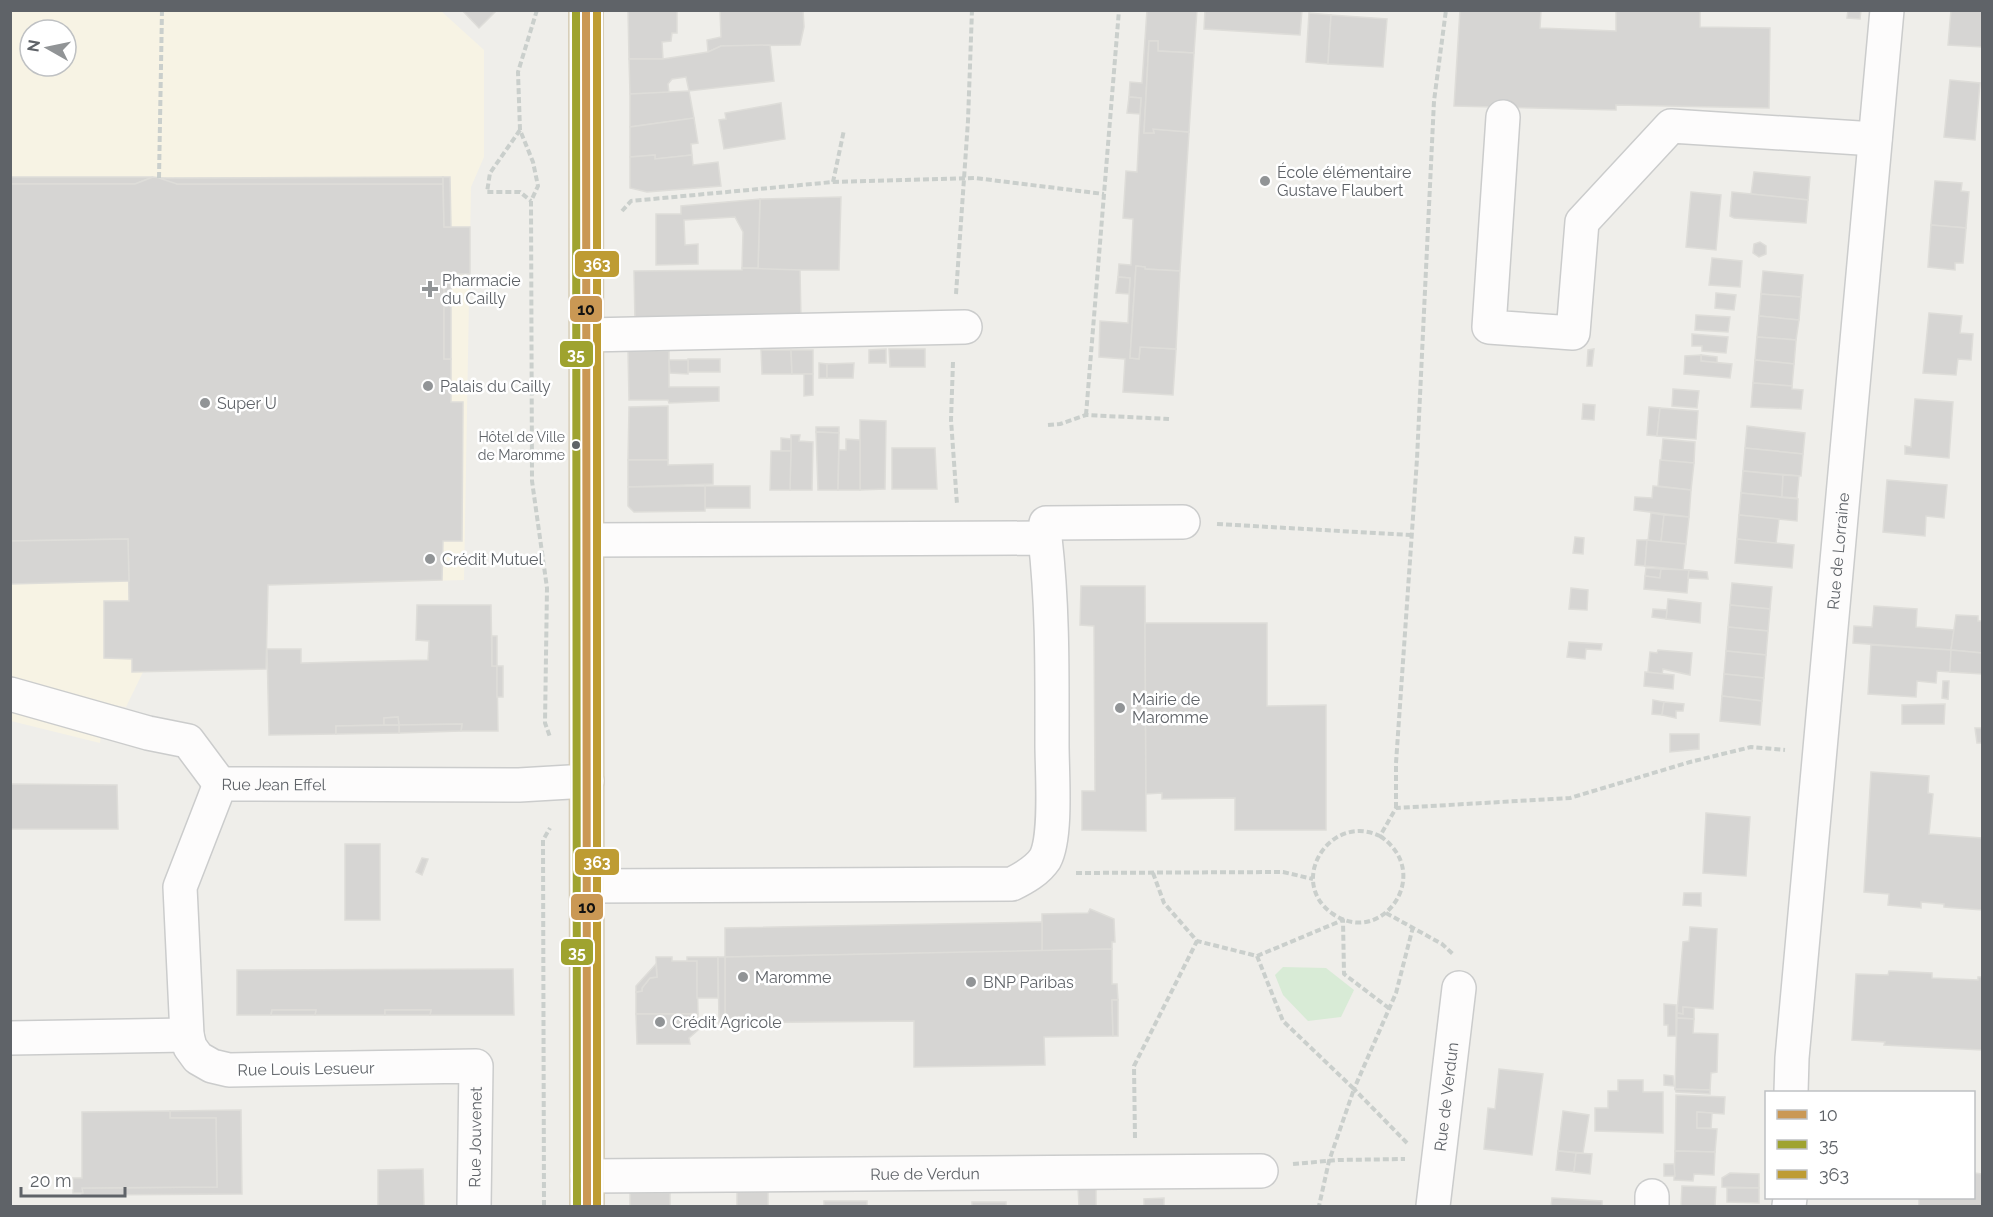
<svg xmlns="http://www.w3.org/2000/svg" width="1993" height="1217" viewBox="0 0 1993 1217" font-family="Raleway,sans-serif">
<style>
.commercial{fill:#f7f3e4;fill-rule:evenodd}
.green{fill:#d8ebd6}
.building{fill:#d6d5d3;stroke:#deddd9;stroke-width:1.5}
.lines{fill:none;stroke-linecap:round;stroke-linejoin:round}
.minor-casing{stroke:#cbcccc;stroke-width:36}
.major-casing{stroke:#d7ceb8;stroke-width:36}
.path{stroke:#cacfcc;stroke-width:4;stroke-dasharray:6 3;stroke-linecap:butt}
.minor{stroke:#fdfcfc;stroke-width:33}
.major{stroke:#f4f2e9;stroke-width:33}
.bus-1-casing{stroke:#fff;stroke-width:12}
.bus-2-casing{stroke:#fff;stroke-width:12}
.bus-3-casing{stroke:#fff;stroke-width:12}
.bus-1{stroke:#ca9854;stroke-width:8}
.bus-2{stroke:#9fa32f;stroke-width:8}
.bus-3{stroke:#be9c33;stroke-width:8}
.poi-dot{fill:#919496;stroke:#fff;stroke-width:2}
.bus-dot{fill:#5f6368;stroke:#fff;stroke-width:2}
.labels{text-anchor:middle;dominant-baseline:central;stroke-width:5;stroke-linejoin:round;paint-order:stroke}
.bus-label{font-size:14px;fill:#5f6368;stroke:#fff;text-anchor:end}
.poi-label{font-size:16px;fill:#5f6368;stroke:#fff;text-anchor:start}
.street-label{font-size:16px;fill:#5f6368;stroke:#fff}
.line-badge{stroke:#fff;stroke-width:2}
.badge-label{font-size:16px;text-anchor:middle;font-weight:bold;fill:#fff}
.pale-badge-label{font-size:16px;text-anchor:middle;font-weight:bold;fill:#111}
</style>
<rect width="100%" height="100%" fill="#efeeea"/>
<path class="commercial" d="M11,11H441L484,50V157L471,187L464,580L268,585L266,669L143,672L126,707L106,704L100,743L11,721ZM30,30H66V66H30Z"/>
<polygon class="green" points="1283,967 1326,968 1354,990 1341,1017 1308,1021 1283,995 1275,975"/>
<g class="building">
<polygon points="462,10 497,10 479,28"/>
<polygon points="628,10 677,10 677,33 672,33 671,41 662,42 663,59 629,59"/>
<polygon points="720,10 803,10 804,27 800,45 721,46 708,52 707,40 721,37"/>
<polygon points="1147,10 1197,10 1194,53 1158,51 1158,41 1149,41 1144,133 1154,133 1153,129 1189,132 1180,271 1145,269 1145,267 1136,266 1130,358 1139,359 1140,347 1176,349 1173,395 1123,392 1125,359 1099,357 1100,321 1128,323 1130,278 1118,277 1119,264 1131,265 1133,219 1123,218 1126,171 1137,172 1141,98 1129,97 1130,82 1142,83"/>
<polygon points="1205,10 1302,10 1300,35 1204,29"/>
<polygon points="1460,10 1541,10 1540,28 1616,31 1616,10 1700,10 1700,27 1770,28 1769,108 1616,105 1616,110 1454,106"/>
<polygon points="1848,10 1861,10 1860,19 1847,18"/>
<polygon points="1951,10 1982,10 1982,47 1948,45"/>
<polygon points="1309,13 1331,15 1328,64 1306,62"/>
<polygon points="1331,15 1387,19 1383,67 1328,64"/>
<polygon points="1149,41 1158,41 1158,51 1194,53 1189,132 1153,129 1154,133 1144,133"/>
<polygon points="770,45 774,81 689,91 686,77 672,79 668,84 669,93 630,94 629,59 663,59 708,52 721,46"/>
<polygon points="1950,80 1980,83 1975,140 1944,137"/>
<polygon points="689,91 694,118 630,127 630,94"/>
<polygon points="1129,97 1141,98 1140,114 1127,113"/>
<polygon points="781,103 785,139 724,149 719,120 726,119 725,113"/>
<polygon points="694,118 698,143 691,144 692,155 655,159 655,155 630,157 630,127"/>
<polygon points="655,155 655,159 692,155 693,165 718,162 721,186 647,192 630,188 630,157"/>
<polygon points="1754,172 1810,177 1808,200 1751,194"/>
<polygon points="10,177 153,177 135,184 10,184"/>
<polygon points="153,177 169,179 177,184 443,184 444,227 470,227 470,274 444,274 444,359 451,359 451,402 463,402 462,541 443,541 442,580 268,585 266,669 132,672 132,659 104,658 104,601 129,601 128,539 10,541 10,184 135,184"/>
<polygon points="443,177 443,184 177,184 159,178"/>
<polygon points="443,177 450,177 451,227 444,227"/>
<polygon points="1935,181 1962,183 1961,191 1969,192 1966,228 1931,225"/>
<polygon points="1691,192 1721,195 1716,250 1686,247"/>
<polygon points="1732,192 1808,200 1806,223 1734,218 1730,216"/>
<polygon points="841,197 839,270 758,270 760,199"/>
<polygon points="760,199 758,268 742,268 743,232 735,217 684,220 685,245 698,244 698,264 656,265 656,214 681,214 681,206"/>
<polygon points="1931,225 1966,228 1963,263 1955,263 1955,270 1928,267"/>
<polygon points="1760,242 1766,246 1766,254 1759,257 1753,253 1754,244"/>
<polygon points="1712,258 1742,261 1740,287 1709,285"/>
<polygon points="1136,266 1145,267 1145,269 1180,271 1176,349 1140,347 1139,359 1130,358"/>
<polygon points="742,268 800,270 801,320 635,323 634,271 742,270"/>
<polygon points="1763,271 1803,275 1801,297 1761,294"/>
<rect x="444" y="274" width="7" height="85"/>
<polygon points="1118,277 1130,278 1129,294 1116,293"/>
<polygon points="1716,293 1736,295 1734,310 1715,308"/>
<polygon points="1761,294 1801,297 1799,320 1759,316"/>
<polygon points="1929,313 1962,316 1960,333 1973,334 1971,360 1958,359 1956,375 1923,373"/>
<polygon points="1696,315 1730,317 1728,332 1695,330"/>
<polygon points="1759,316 1799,320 1796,340 1757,337"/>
<polygon points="1692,334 1728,337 1726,353 1702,351 1702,346 1692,346"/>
<polygon points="1757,337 1796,340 1794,364 1755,360"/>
<polygon points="886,349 886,363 869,363 869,350"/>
<polygon points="889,349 925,349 925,367 890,367"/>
<polygon points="1594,349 1592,366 1587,366 1588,350"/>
<polygon points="761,350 791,350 792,374 762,374"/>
<polygon points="791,350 813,350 813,374 792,374"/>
<polygon points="628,351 669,351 669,387 719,387 719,401 669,403 668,400 629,400"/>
<polygon points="1701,355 1717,357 1717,363 1701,361"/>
<polygon points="1701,355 1701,361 1732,364 1730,378 1684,374 1685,356"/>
<rect x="688" y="359" width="32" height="13"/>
<polygon points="669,360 688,360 688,374 670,373"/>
<polygon points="1755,360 1794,364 1792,386 1753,383"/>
<polygon points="819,363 827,364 827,378 819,378"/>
<polygon points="854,363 853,378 827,378 827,364"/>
<polygon points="804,374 813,374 813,395 804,396"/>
<polygon points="1753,383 1792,386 1792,389 1803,390 1801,409 1751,407"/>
<polygon points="1673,389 1699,391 1697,408 1672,406"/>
<polygon points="1915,399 1953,402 1949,458 1905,454 1905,446 1911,447"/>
<polygon points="1583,404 1595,405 1594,420 1582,419"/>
<polygon points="668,406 668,460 628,460 629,407"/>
<polygon points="1649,407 1660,408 1657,436 1647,435"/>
<polygon points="1660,408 1698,411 1696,439 1657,436"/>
<polygon points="860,420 886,421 885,489 860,490"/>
<polygon points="1747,426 1805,433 1803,454 1745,448"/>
<polygon points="816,427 839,427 839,433 816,432"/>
<polygon points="816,432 839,433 838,490 818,490"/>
<polygon points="791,435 800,435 799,441 813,442 812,490 790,490"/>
<polygon points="781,438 791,439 791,451 781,451"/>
<polygon points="846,439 860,440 860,490 838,490 839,450 846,450"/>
<polygon points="1663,439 1695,442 1694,463 1661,461"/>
<polygon points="892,448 935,448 937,489 892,489"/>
<polygon points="1745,448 1803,454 1801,476 1743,471"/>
<polygon points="771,451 791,451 790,490 770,490"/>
<polygon points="628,460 668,460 668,465 713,464 713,484 628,487"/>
<polygon points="1660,460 1694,463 1691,490 1658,486"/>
<polygon points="1743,471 1783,475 1782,497 1741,493"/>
<polygon points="1783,475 1799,476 1797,498 1782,497"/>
<polygon points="1887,480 1947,485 1944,518 1926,516 1925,536 1883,532"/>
<rect x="705" y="486" width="45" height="22"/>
<polygon points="705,486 705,511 634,512 628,506 628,487"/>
<polygon points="1653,486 1691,490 1689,517 1634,510 1635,497 1652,498"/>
<polygon points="1741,493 1798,499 1797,521 1739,515"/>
<polygon points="1651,513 1664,515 1661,542 1648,541"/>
<polygon points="1664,515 1689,517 1686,544 1661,542"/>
<polygon points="1739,515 1779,519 1776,544 1737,539"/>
<polygon points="1575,537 1584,538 1583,554 1573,553"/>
<polygon points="128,539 129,581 10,584 10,541"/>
<polygon points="1737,539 1794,545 1792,568 1735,563"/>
<polygon points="1637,540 1647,540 1645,566 1635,565"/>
<polygon points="1647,540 1686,544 1683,570 1645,566"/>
<polygon points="1646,568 1661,569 1660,578 1645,576"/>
<polygon points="1661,569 1689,570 1687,593 1644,589 1645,576 1660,578"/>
<polygon points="1689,570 1707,572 1708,579 1688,578"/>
<polygon points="1732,583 1772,587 1770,609 1730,605"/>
<polygon points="1081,586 1145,586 1146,831 1082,830 1082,791 1095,791 1094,626 1080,625"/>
<polygon points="1571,588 1588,590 1587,610 1569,609"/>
<polygon points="1668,599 1701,603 1700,623 1666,619"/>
<polygon points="417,605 491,605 492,666 497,666 498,731 461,731 462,724 399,725 398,717 384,718 384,725 336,726 336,734 269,735 267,649 301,649 301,663 428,660 429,641 416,640"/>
<polygon points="1730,605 1770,609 1768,631 1728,627"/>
<polygon points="1874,606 1917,609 1916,627 1954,630 1951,650 1853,643 1854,626 1872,627"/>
<polygon points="1653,609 1667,610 1666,619 1652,617"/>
<polygon points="1956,615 1978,616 1978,621 1982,621 1982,653 1951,650"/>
<polygon points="1145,623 1267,623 1267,706 1326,705 1326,830 1235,830 1235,798 1162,799 1162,793 1146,794"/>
<polygon points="1728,627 1768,631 1766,655 1726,651"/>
<rect x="492" y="636" width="5" height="30"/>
<polygon points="1569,642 1602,644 1601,650 1586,649 1585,659 1567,657"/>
<polygon points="1871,645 1951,650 1950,672 1937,671 1936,683 1917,681 1916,697 1868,694"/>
<polygon points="1658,650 1692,653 1690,675 1663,669 1662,674 1648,672 1650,652 1657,653"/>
<polygon points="1951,650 1982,653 1982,674 1950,672"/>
<polygon points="1726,651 1766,655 1764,678 1724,674"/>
<rect x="497" y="666" width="6" height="31"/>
<polygon points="1645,672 1674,675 1673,689 1644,686"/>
<polygon points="1724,674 1764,678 1762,701 1722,696"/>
<polygon points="1943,681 1949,681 1948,699 1942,698"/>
<polygon points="1722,696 1762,701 1760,725 1720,721"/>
<polygon points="1653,700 1664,702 1662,715 1652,714"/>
<polygon points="1664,702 1684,704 1683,711 1676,711 1676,718 1662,715"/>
<polygon points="1945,704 1944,724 1902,724 1902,705"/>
<polygon points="398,717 399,725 384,725 384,718"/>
<polygon points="462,724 461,731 399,733 399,725"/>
<polygon points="399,725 399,733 336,734 336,726"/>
<polygon points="1975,728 1982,728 1982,743 1977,743"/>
<polygon points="1670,734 1699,734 1699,749 1670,752"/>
<polygon points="1871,772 1929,776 1928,793 1933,794 1929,834 1982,838 1982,910 1944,907 1944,904 1921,902 1921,908 1888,905 1889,894 1864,892"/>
<polygon points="10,784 117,785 118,829 10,829"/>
<polygon points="1706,813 1750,817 1746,876 1703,873"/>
<rect x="345" y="844" width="35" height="76"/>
<polygon points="422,858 428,859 422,875 416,872"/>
<polygon points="1684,893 1701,893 1701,906 1683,905"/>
<polygon points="1090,909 1114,919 1115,942 1112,942 1112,949 1042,951 1042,914 1088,913"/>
<polygon points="1042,922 1042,951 725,957 725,928"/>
<polygon points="1690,927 1717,929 1713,1009 1683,1007 1683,1014 1677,1013 1683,942 1689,941"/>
<polygon points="1112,949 1112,984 1117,984 1118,1000 1112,1000 1113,1036 1044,1037 1045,1065 914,1067 914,1021 725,1023 725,957"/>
<polygon points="656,957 672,957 672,961 697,961 698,1014 636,1014 636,992 642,991 642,988 650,978 657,977"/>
<polygon points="687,957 718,957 718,998 697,998 697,961 687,961"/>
<polygon points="718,957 725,957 725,1023 719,1024"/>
<polygon points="656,964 657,977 650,978 642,988 642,991 636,992 636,986"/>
<polygon points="513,969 514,1015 430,1015 431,1010 385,1010 385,1015 315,1015 316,1010 272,1010 271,1015 237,1015 237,970"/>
<polygon points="1889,971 1932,973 1932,978 1978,980 1978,977 1982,977 1982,1050 1884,1045 1885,1042 1852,1040 1856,974 1888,975"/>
<polygon points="1112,1000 1118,1000 1118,1036 1113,1036"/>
<polygon points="1664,1004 1676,1005 1676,1036 1668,1036 1668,1025 1664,1025"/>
<polygon points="1683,1007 1694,1008 1694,1019 1677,1018 1677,1013 1683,1014"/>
<polygon points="272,1010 316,1010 315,1015 271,1015"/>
<polygon points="385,1010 431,1010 430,1015 385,1015"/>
<polygon points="636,1014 698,1014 698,1030 689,1038 690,1044 637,1044"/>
<polygon points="1677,1018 1694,1019 1693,1033 1718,1034 1717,1072 1711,1073 1710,1090 1675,1089"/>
<polygon points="1499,1069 1543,1074 1532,1155 1484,1149 1488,1108 1495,1109"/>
<polygon points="1664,1075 1673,1076 1674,1086 1664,1085"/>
<polygon points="1618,1080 1643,1080 1643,1092 1663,1092 1663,1133 1595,1131 1595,1108 1608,1108 1608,1091 1618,1091"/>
<polygon points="1675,1089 1710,1090 1710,1094 1676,1092"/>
<polygon points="1676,1095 1725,1097 1724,1114 1697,1112 1697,1128 1717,1129 1715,1152 1675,1151"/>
<polygon points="241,1110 242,1194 82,1195 82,1188 217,1187 216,1118 170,1118 170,1111"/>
<polygon points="170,1111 170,1118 216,1118 217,1187 82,1188 83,1193 73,1193 73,1178 82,1178 82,1112"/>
<polygon points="1563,1111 1589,1115 1583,1153 1558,1151"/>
<polygon points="1697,1112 1712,1113 1711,1128 1697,1128"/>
<polygon points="1558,1151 1576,1153 1574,1172 1556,1170"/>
<polygon points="1675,1151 1715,1152 1714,1175 1694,1174 1693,1181 1674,1180"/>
<polygon points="1576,1153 1592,1154 1590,1174 1574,1172"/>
<polygon points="1664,1164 1674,1164 1675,1176 1664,1176"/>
<polygon points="423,1169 424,1206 378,1206 378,1170"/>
<polygon points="1730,1173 1759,1174 1759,1188 1722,1187 1722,1178"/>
<polygon points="1974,1173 1982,1174 1982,1206 1919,1206 1919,1198 1974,1198"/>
<polygon points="1682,1186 1716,1187 1715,1206 1681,1206"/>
<polygon points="1078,1188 1096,1188 1096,1206 1079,1206"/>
<polygon points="1727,1188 1759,1188 1759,1203 1727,1202"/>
<rect x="737" y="1192" width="31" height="14"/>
<rect x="630" y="1193" width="40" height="13"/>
<polygon points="1164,1198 1164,1206 1144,1206 1144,1199"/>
<polygon points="1552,1198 1602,1201 1602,1206 1551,1206"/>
<rect x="824" y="1201" width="43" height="5"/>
<rect x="972" y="1202" width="34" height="4"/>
</g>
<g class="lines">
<g class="minor-casing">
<g id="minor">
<polyline points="1503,117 1489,327 1573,333 1582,222 1671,126 1875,139"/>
<polyline points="587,335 965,327"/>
<polyline points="1046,523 1183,522"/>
<path d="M587,540L1045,538C1053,607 1052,676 1052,745C1052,772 1057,837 1045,859C1037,871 1024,878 1012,884L587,886"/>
<polyline points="10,694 148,733 188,741 220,784"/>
<polyline points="10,1038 187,1035"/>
<path id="s1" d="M1791,1092L1792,1058L1887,10"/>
<path id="s2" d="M587,1176L1261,1171"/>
<path id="s3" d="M474,1206L476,1066L229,1070L212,1066L198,1058L190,1047L187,1035L180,887L220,784L519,785L587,781"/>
<path id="s4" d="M1433,1206L1459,988"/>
<polyline points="1652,1206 1652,1196"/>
<polyline points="1789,1206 1790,1198"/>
</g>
</g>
<g class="major-casing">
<polyline id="major" points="586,10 587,1206"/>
</g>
<g class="path">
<polyline points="537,10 518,72 520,130 533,162 538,186 531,201 532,481 547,588 545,723 550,737"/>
<polyline points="520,130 490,173 487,192 520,192 531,201"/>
<polyline points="159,178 162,10"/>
<polyline points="833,182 975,178 1104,194"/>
<polyline points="622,211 631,201 833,182 844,130"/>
<polyline points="956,294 968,121 972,10"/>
<polyline points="953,362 951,420 957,504"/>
<polyline points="1086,415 1119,10"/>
<polyline points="1048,425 1060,424 1086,415 1169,419"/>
<polyline points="1217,524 1411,535"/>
<polyline points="1396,808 1396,763 1417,459 1434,101 1446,10"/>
<path d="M1380,836C1435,873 1382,948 1333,914C1286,882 1330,812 1380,836L1396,808L1570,798L1690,762L1751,747L1785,750"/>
<polyline points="1076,873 1283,872 1313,879"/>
<polyline points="1153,873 1164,903 1197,941 1257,956 1283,1021 1354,1089 1329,1161 1319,1206"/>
<polyline points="1386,913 1442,944 1454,955"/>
<polyline points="1257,956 1343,920 1344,974 1390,1009"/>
<polyline points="1135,1138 1134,1066 1197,941"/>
<polyline points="1407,1143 1354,1089 1396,993 1413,927"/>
<polyline points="1293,1164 1338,1160 1405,1159"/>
<polyline points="544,1206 543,840 550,828"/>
</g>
<use href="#minor" class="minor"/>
<use href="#major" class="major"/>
<g class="bus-1-casing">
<polyline id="bus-1" points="586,10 587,1206"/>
</g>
<g class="bus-2-casing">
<polyline id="bus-2" points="576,10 577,1206"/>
</g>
<g class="bus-3-casing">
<polyline id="bus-3" points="597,10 597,1206"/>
</g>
<use href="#bus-1" class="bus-1"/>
<use href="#bus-2" class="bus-2"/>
<use href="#bus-3" class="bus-3"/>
</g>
<g class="poi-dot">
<circle cx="1265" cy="181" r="6"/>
<path d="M427 280h6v6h6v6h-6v6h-6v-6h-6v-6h6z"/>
<circle cx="428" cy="386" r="6"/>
<circle cx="205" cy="403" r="6"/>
<circle cx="430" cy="559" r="6"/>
<circle cx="1120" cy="708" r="6"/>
<circle cx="743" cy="977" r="6"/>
<circle cx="971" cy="982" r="6"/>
<circle cx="660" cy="1022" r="6"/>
</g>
<circle class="bus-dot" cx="576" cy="445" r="5"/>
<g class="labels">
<g class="bus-label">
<text x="565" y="437">Hôtel de Ville<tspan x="565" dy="18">de Maromme</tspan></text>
</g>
<g class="poi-label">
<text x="1277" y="172">École élémentaire<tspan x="1277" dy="18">Gustave Flaubert</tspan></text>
<text x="442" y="280">Pharmacie<tspan x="442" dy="18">du Cailly</tspan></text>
<text x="440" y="386">Palais du Cailly</text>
<text x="217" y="403">Super U</text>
<text x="442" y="559">Crédit Mutuel</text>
<text x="1132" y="699">Mairie de<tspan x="1132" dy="18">Maromme</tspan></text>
<text x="755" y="977">Maromme</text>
<text x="983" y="982">BNP Paribas</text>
<text x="672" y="1022">Crédit Agricole</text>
</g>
<g class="street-label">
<text stroke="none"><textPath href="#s1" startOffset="543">Rue de Lorraine</textPath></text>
<text stroke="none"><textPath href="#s3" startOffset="759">Rue Jean Effel</textPath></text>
<text transform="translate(306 1069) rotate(-1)">Rue Louis Lesueur</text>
<text stroke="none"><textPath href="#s4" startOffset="110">Rue de Verdun</textPath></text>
<text stroke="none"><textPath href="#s3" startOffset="69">Rue Jouvenet</textPath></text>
<text stroke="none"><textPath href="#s2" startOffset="338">Rue de Verdun</textPath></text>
</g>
</g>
<g class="line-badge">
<rect x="574" y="250" width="46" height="28" rx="6" fill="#be9c33"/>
<rect x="569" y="295" width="34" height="28" rx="6" fill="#ca9854"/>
<rect x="559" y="340" width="35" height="28" rx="6" fill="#9fa32f"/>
<rect x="574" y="848" width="46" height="28" rx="6" fill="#be9c33"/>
<rect x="570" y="893" width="34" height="28" rx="6" fill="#ca9854"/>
<rect x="560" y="938" width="34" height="28" rx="6" fill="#9fa32f"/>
</g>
<g class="badge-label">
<text x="597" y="270">363</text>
<text x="576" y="360">35</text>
<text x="597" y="868">363</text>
<text x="577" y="958">35</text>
</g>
<g class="pale-badge-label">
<text x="586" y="315">10</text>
<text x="587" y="913">10</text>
</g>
<rect width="1993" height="1217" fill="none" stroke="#5f6368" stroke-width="24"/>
<rect x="1765" y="1091" width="210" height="108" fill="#ffffff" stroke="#bfc1c3" stroke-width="1.5"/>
<rect x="1777" y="1110" width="30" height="9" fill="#ca9854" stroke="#bfc1c3" stroke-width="1.5"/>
<text x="1819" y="1121" font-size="18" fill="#5f6368">10</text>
<rect x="1777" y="1140" width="30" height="9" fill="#9fa32f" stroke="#bfc1c3" stroke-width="1.5"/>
<text x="1819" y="1151" font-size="18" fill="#5f6368">35</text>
<rect x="1777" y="1170" width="30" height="9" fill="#be9c33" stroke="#bfc1c3" stroke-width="1.5"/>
<text x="1819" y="1181" font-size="18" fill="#5f6368">363</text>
<g transform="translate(48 48) rotate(279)"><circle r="28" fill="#ffffff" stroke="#bfc1c3" stroke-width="1.5"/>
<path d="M0-4.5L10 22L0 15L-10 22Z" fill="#919496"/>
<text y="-9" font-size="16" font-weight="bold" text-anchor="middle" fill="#5f6368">N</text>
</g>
<path d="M21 1187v9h104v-9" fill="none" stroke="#5f6368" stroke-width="3"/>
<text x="30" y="1187" font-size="18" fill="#5f6368" stroke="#ffffff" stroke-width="4.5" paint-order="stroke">20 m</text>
</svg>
